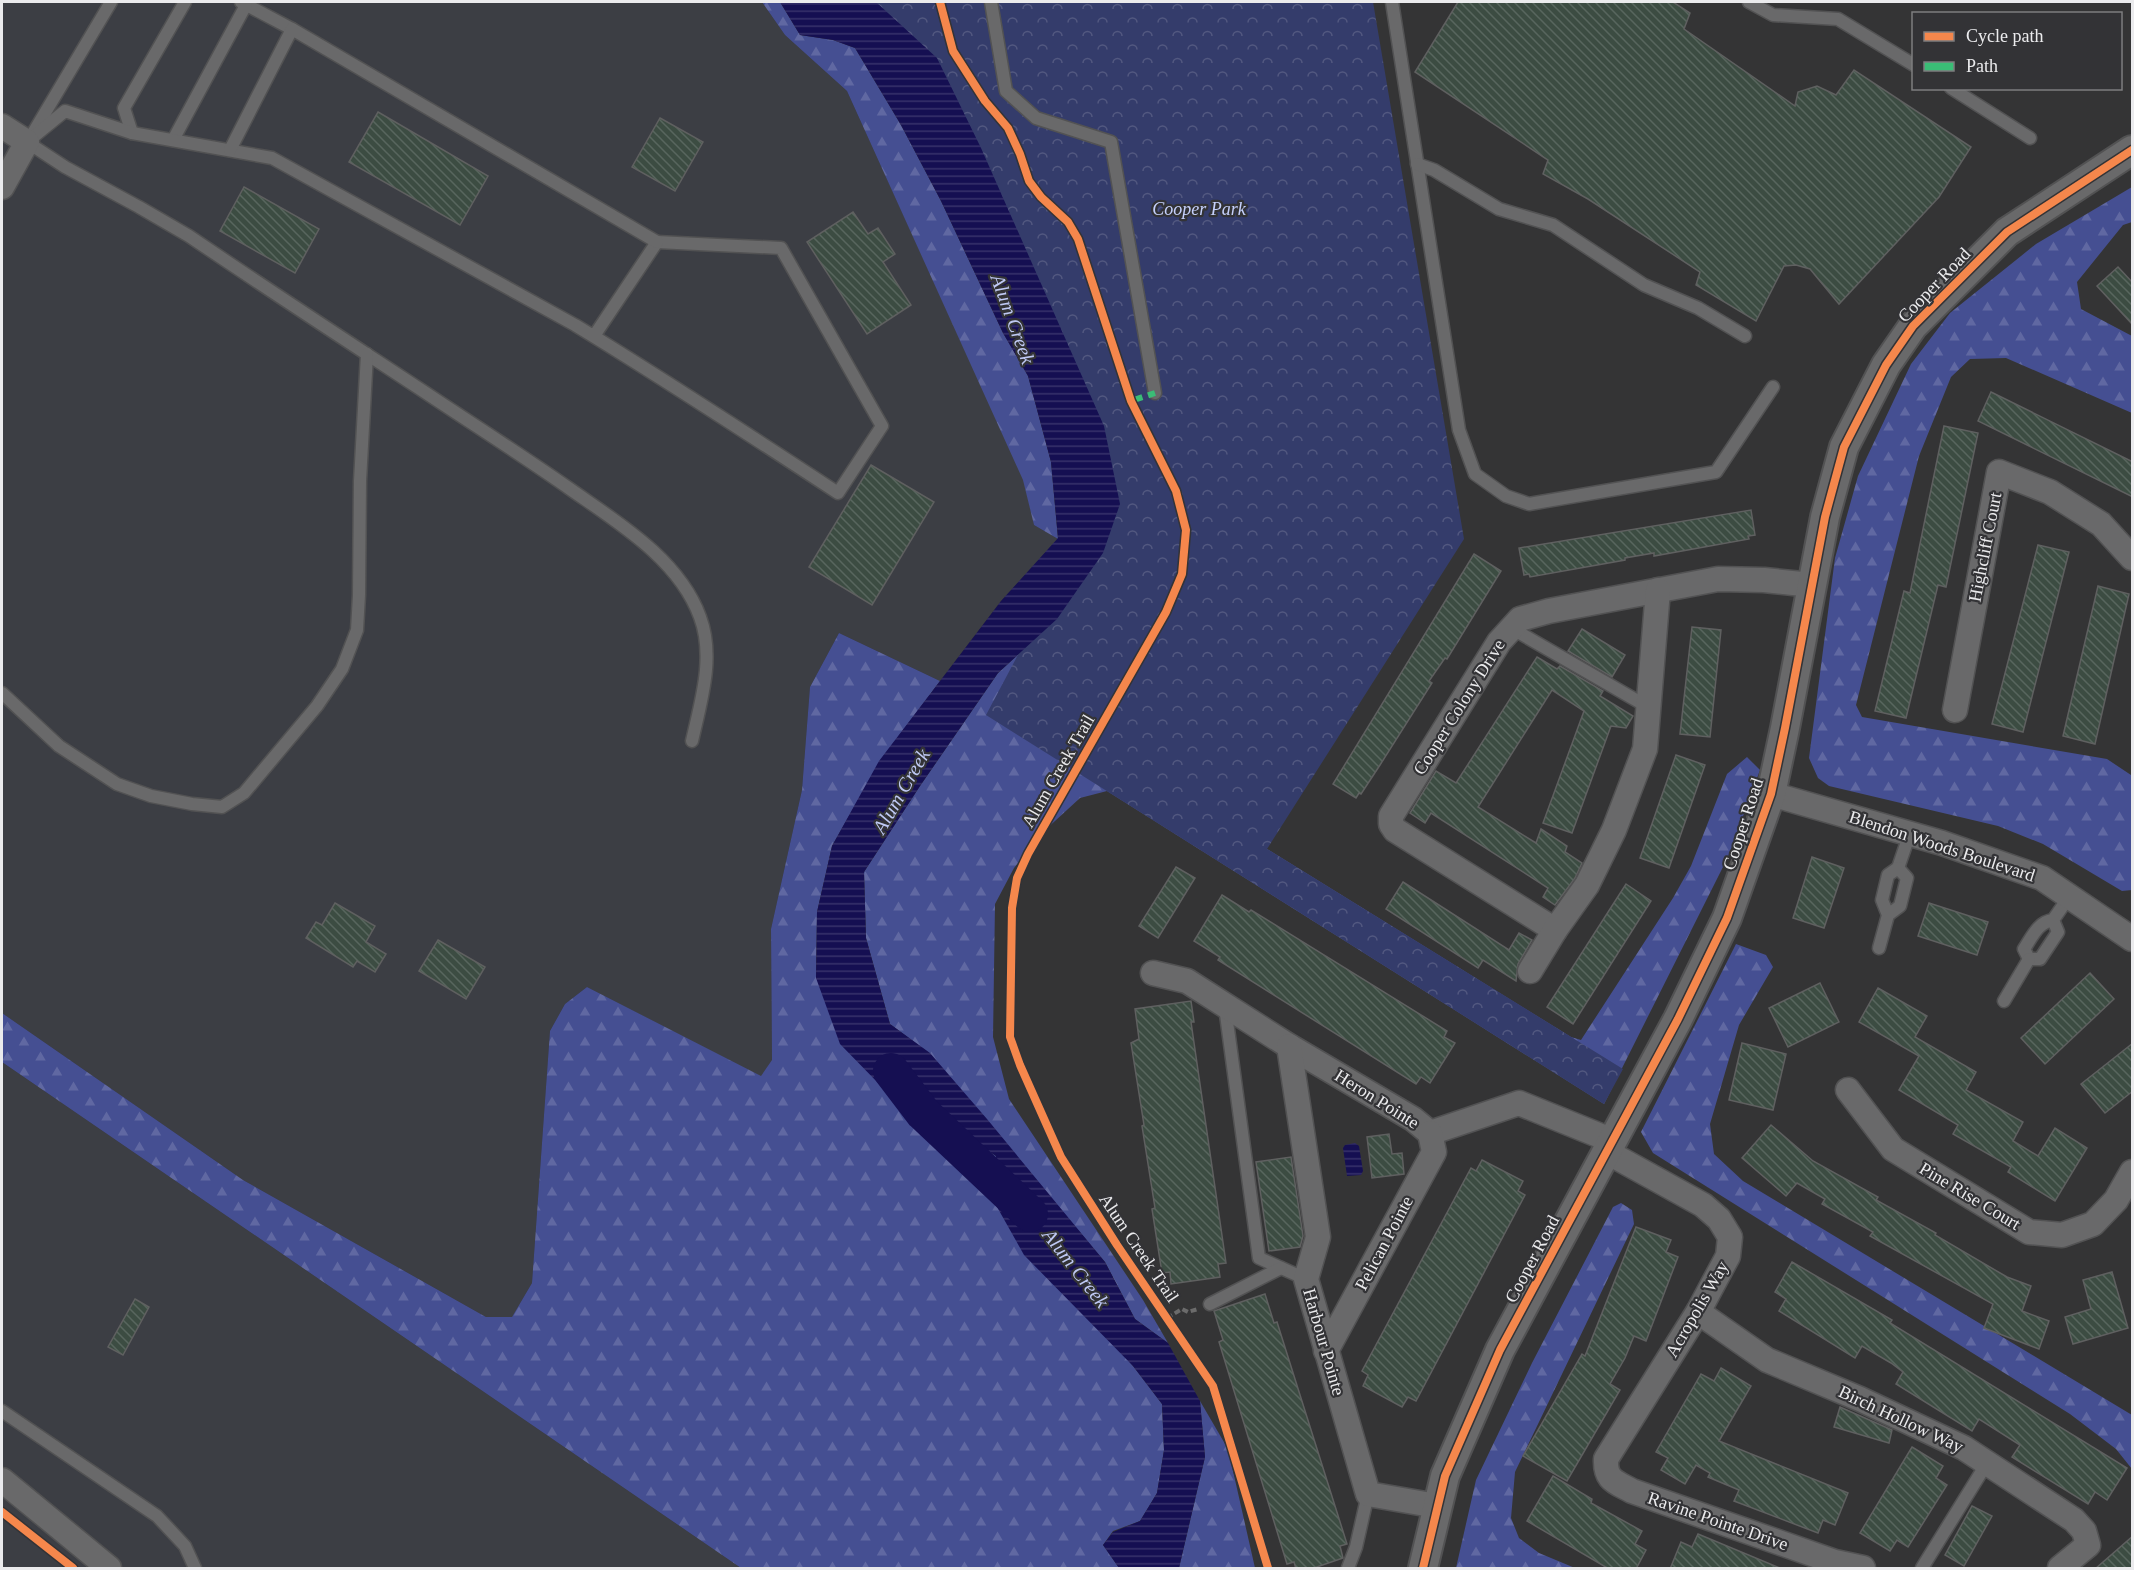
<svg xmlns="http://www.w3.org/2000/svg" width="2134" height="1570" viewBox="0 0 2134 1570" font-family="'Times New Roman',serif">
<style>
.built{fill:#3c3e44}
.forest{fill:url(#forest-firs)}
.park{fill:url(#park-crowns)}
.water{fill:url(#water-rules)}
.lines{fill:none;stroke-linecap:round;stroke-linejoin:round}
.river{stroke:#150f52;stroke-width:36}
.building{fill:url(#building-back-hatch);stroke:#5f6060;stroke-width:1.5}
.service-casing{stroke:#525253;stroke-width:15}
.minor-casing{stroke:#525253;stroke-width:27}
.tertiary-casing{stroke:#525253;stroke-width:32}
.path{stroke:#6b6b6b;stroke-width:4;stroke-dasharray:6 3;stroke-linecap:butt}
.service{stroke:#69696a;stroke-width:12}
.minor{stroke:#69696a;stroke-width:24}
.tertiary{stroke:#69696a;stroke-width:28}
.quiet{stroke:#3abd76;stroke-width:6;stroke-dasharray:12 6;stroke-linecap:butt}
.cycleway-casing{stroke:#333336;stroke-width:11}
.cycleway{stroke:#f5874c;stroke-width:8}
.labels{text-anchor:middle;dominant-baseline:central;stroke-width:4.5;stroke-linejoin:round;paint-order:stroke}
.park-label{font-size:18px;font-style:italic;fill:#c5d0fb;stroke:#333336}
.street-label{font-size:18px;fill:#ebebed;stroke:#333336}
.water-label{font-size:20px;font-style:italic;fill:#bfc9f4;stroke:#333336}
</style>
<defs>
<pattern id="forest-firs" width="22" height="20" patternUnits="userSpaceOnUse" patternTransform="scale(1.5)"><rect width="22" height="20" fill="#454f92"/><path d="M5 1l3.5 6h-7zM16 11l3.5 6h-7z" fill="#6068a2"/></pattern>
<pattern id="park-crowns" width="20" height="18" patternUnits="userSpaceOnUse" patternTransform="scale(1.5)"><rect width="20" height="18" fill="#343c6b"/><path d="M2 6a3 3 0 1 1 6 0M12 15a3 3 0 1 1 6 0" fill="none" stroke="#525880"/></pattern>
<pattern id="water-rules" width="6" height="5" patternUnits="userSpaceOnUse" patternTransform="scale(1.5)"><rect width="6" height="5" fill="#150f52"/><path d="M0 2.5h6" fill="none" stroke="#37326b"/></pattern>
<pattern id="building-back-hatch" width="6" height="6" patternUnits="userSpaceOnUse" patternTransform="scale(1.5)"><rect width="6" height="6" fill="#3c4c42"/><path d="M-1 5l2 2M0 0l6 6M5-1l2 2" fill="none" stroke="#58665e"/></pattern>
</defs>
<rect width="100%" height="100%" fill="#343435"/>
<g class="built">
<polygon points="2,2 762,2 785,35 847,91 1024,480 1034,525 1058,539 1001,601 940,681 839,633 810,687 802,790 771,929 772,1060 761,1077 587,987 565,1004 550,1031 532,1283 512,1317 486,1317 243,1180 2,1013"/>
<polygon points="2,1062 741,1568 2,1568"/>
</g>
<g class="forest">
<polygon points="762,2 780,2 800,35 833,40 855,48 901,125 941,201 1003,333 1028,376 1051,462 1058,539 1034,525 1023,480 847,91 785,35"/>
<polygon points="2132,187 2132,222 2123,225 2077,282 2081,309 2132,336 2132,413 2006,358 1970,359 1951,377 1919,456 1856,705 1862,717 2107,759 2131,775 2132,890 2122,891 2043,844 1998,826 1829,786 1818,778 1809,758 1835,558 1858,476 1911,364 1950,313 2036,244"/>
<polygon points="1057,619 1267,849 1571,1037 1581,1040 1673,898 1691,866 1727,774 1747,757 1760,770 1728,857 1604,1104 1107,791 1080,798 1043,832 1014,868 995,904 993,1037 1009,1099 1143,1300 1168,1343 1135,1319 1105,1262 929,1053 890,1024 866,938 864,872 920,786 998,673"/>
<polygon points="839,633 940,681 880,761 832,846 817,912 816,978 965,1135 996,1156 992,1198 1133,1366 1162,1404 1164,1450 1157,1493 1140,1521 1113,1531 1103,1545 1119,1568 741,1568 2,1062 2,1013 243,1180 486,1317 512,1317 532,1283 550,1031 565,1004 587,987 761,1076 772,1060 771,929 802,790 810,687"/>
<polygon points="1736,944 1766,955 1773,967 1739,1025 1710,1124 1714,1154 1743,1181 2132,1415 2132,1469 2116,1449 2070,1414 1653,1153 1641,1132"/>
<polygon points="1621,1203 1632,1210 1634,1224 1515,1472 1511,1518 1519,1538 1539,1553 1575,1568 1456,1568 1476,1480 1532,1363 1613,1207"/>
<polygon points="1200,1401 1228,1449 1255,1568 1179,1568 1205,1457"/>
</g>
<polygon class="park" points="844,2 1373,2 1464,539 1267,849 1623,1069 1604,1104 986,715 1100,500"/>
<g class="water">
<polygon points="780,2 876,2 937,58 981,148 1104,426 1120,504 1103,553 1057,619 998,673 920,786 864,872 866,938 890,1024 930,1053 987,1119 1105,1262 1135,1319 1168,1343 1200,1401 1205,1457 1179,1568 1119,1568 1103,1545 1113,1532 1140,1521 1157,1493 1164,1450 1162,1404 1133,1366 1024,1255 992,1198 996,1156 965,1135 880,1085 840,1044 816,978 817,912 832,846 879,761 1001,601 1058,538 1051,462 1028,376 1003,333 941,201 901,125 855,48 833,40 800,35"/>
<polygon points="1355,1143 1359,1146 1363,1171 1361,1175 1347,1176 1343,1148 1345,1145"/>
</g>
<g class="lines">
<polyline class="river" points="891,1071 923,1113 1030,1214"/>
</g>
<g class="building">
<polygon points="1458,2 1673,2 1690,13 1684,29 1795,106 1798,92 1817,86 1836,95 1854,70 1971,147 1939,197 1839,304 1810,269 1796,265 1784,266 1756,321 1696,285 1700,272 1588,199 1543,174 1548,160 1415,72"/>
<polygon points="378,112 488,176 460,225 349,162"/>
<polygon points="660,118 703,142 675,191 632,167"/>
<polygon points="244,187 319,229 295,273 220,231"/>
<polygon points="853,212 868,234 878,228 895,254 883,262 911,305 867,334 807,242"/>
<polygon points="2118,267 2133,283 2133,325 2097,286"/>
<polygon points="1991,392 2133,462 2133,497 1978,421"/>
<polygon points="1944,426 1978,433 1946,587 1938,585 1906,718 1875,711 1904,591 1910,593"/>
<polygon points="871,465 934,502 872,605 809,567"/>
<polygon points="1751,510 1755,535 1748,536 1749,539 1654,556 1654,553 1625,558 1625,560 1530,577 1529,574 1524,575 1519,548"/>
<polygon points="2038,545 2069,552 2023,732 1992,724"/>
<polygon points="1474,554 1501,571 1447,659 1445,658 1429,681 1432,683 1380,765 1361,794 1359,793 1356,798 1333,784"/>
<polygon points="2098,586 2129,594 2095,744 2063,736"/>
<polygon points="1692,627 1721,630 1710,737 1680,734"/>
<polygon points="1582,629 1625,655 1612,677 1568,651"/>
<polygon points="1537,657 1557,669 1560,666 1603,691 1600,696 1633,716 1626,728 1611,726 1572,833 1543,823 1584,711 1552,690 1478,807 1536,843 1541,829 1567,846 1565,852 1582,863 1575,878 1555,905 1543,897 1548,888 1431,813 1425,823 1410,813 1436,771 1456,783"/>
<polygon points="1676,755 1705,765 1669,868 1640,858"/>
<polygon points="1812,857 1844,868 1824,928 1793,918"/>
<polygon points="1176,867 1195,878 1158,938 1139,926"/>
<polygon points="1403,882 1509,950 1519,933 1532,940 1518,964 1516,981 1483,960 1478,968 1386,909"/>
<polygon points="1626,884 1651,901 1573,1024 1547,1007"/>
<polygon points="1222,895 1249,912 1251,910 1447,1031 1444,1037 1455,1043 1430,1083 1421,1077 1416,1084 1218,960 1220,957 1194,941"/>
<polygon points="335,903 375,926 366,942 386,954 375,972 357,961 353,967 306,938 316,922 322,925"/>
<polygon points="1929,903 1988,922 1977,955 1918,936"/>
<polygon points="438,940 485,967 466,999 419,971"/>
<polygon points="2090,973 2114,999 2045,1064 2021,1038"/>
<polygon points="1820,983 1839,1022 1788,1047 1769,1008"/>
<polygon points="1878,988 1927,1016 1915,1037 1976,1072 1966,1090 2023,1122 2013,1141 2038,1156 2055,1128 2087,1148 2055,1201 2008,1172 2011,1167 1953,1134 1958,1125 1899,1090 1919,1056 1859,1022"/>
<polygon points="1191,1001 1194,1022 1191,1022 1226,1263 1218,1264 1220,1277 1171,1284 1170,1272 1162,1273 1152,1209 1155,1208 1142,1126 1144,1125 1131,1043 1139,1039 1135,1009"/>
<polygon points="1742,1043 1786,1054 1773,1110 1729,1100"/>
<polygon points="2133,1043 2133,1091 2105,1113 2081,1084"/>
<polygon points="1771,1125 1813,1161 1878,1197 1876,1200 1936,1233 1935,1235 2007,1277 2031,1286 2022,1311 2049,1321 2039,1349 1984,1328 1993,1304 1870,1236 1873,1232 1822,1204 1825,1199 1797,1183 1786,1196 1742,1158"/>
<polygon points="1389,1134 1392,1154 1402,1153 1404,1174 1372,1178 1367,1137"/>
<polygon points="1291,1157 1303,1236 1300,1247 1269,1251 1256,1162"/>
<polygon points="1482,1160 1523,1181 1518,1191 1525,1195 1416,1401 1408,1397 1402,1407 1363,1386 1368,1375 1362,1371 1471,1168 1476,1171"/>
<polygon points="1636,1227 1671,1240 1666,1252 1678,1257 1646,1341 1634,1336 1625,1358 1610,1384 1620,1390 1567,1481 1523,1456 1582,1354 1585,1356"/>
<polygon points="1792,1262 1892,1320 1890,1323 2127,1468 2107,1500 2095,1492 2088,1504 2012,1457 2020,1445 1979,1419 1972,1431 1896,1384 1903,1372 1891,1363 1862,1346 1855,1358 1779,1311 1786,1299 1775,1292"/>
<polygon points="2112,1272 2128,1328 2073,1344 2065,1317 2091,1309 2083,1280"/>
<polygon points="1265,1294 1274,1323 1277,1322 1347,1544 1340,1546 1343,1558 1311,1569 1296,1569 1294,1562 1287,1564 1219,1342 1223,1340 1214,1311"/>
<polygon points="135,1299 149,1307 123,1355 108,1347"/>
<polygon points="1721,1368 1751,1386 1719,1441 1848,1493 1835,1525 1823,1520 1818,1533 1734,1501 1739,1490 1708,1477 1710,1473 1696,1465 1685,1484 1661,1470 1668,1458 1656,1452 1701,1374 1714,1381"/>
<polygon points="1840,1407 1892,1430 1889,1443 1834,1427"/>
<polygon points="1912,1447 1943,1466 1936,1478 1947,1485 1908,1547 1897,1540 1890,1551 1860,1533"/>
<polygon points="1553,1476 1592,1499 1591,1503 1642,1531 1635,1544 1646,1550 1636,1569 1609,1569 1527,1521"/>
<polygon points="1972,1506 1992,1516 1964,1566 1945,1555"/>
<polygon points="1698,1534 1780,1568 1780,1569 1670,1569 1681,1542 1692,1547"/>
<polygon points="2133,1536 2133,1569 2095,1569"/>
</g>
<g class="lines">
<g class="service-casing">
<g id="service">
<polyline points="241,2 292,29"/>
<polyline points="991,2 1006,91 1036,118 1111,142 1155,393"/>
<polyline points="1392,2 1459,430 1475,474 1506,496 1529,504 1716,472 1773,387"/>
<polyline points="1749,2 1773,15 1838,19 1914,65"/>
<polyline points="1951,88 2030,138"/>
<polyline points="33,133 111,2"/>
<polyline points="132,133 124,108 185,2"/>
<polyline points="173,140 246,5"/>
<path d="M27,142L65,111L132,133L272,158L575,325C664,379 751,436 838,493L882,426L781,248L657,242L594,336"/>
<path d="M27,142L65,167L139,207L189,236C267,289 347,341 426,393C474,425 523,456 570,489C617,522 679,559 700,617C715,657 701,701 692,741"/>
<polyline points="230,150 292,29 657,242"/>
<polyline points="1417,164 1434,170 1499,209 1553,225 1644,285 1698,308 1745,336"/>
<polyline points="1511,628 1648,707"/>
<polyline points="2,693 59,746 117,784 151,796 192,804 222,807 244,793 317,706 342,669 357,630 359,595 360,481 367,354"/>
<polyline points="1898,868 1910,833"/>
<path d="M2053,920L2058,932L2040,959H2029L2024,949C2032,937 2038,922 2053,920L2069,897"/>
<polyline points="1879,948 1888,915 1882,900 1888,875 1898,868 1907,878 1900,906 1888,915"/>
<polyline points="2004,1001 2029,959"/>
<polyline points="1225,1007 1259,1258 1306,1279"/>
<polyline points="1210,1304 1281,1268"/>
<polyline points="2,1411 157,1516 185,1546 195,1568"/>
<polyline points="1348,1568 1356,1547 1368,1494"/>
<polyline points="1922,1568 1987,1463"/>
</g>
</g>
<g class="minor-casing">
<g id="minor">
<polyline points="2,126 27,142 2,187"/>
<polyline points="1955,710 1999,472 2050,492 2101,524 2132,558"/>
<polyline points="1771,794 1942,843 2042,878 2132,939"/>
<polyline points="1555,930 1395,830 1391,824 1391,816 1499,642 1520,619 1549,611 1718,579 1764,580 1812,585"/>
<polyline points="1530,971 1555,930 1587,885 1614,830 1645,749 1658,590"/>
<polyline points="1153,973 1187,981 1289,1046 1413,1119 1430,1133"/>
<polyline points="1289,1046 1318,1237 1306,1279 1368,1494 1437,1506"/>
<polyline points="1848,1090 1893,1149 2029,1232 2062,1235 2093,1224 2116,1200 2132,1172"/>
<polyline points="1430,1133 1519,1103 1613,1141"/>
<path d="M1607,1152L1703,1205L1719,1219L1730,1237L1728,1256L1698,1312L1606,1459C1605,1481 1616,1482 1632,1491L1835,1562L1863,1568"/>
<polyline points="1698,1312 1767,1360 1860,1399 1964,1448 2074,1520 2084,1531 2088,1545 2060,1568"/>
<polyline points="1326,1351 1434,1152 1430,1133"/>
<polyline points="2,1480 109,1568"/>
</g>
</g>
<g class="tertiary-casing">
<polyline id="tertiary" points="1423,1568 1445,1476 1500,1350 1678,1019 1727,918 1771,794 1785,728 1825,517 1844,447 1886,365 1913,326 2007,232 2132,150"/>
</g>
<polyline class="path" points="1167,1318 1182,1309 1188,1312 1198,1309"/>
<use href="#service" class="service"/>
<use href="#minor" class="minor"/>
<use href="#tertiary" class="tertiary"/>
<polyline class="quiet" points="1131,401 1155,393"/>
<g class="cycleway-casing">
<g id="cycleway">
<polyline points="940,2 953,51 985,101 1008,128 1020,154 1029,181 1041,197 1068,222 1078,239 1131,401 1176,491 1186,530 1182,574 1166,612 1028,854 1017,878 1012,908 1010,1037 1020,1065 1061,1157 1117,1245 1213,1386 1268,1568"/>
<polyline points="2,1512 73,1568"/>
<polyline points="1423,1568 1445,1476 1500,1350 1678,1019 1727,918 1771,794 1785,728 1825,517 1844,447 1886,365 1913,326 2007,232 2132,150"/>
</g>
</g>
<use href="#cycleway" class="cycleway"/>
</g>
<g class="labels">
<g class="park-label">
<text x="1199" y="209">Cooper Park</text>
</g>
<g class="street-label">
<text transform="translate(1934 285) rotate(-46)">Cooper Road</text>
<text transform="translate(1985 547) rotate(-79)">Highcliff Court</text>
<text transform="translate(1459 707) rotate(-58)">Cooper Colony Drive</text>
<text transform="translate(1058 771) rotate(-60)">Alum Creek Trail</text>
<text transform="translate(1743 824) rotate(-72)">Cooper Road</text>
<text transform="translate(1942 846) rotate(18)">Blendon Woods Boulevard</text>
<text transform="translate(1377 1099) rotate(32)">Heron Pointe</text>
<text transform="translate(1970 1196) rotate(31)">Pine Rise Court</text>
<text transform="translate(1384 1243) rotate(-62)">Pelican Pointe</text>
<text transform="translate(1139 1248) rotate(56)">Alum Creek Trail</text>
<text transform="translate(1532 1259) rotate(-62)">Cooper Road</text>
<text transform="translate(1697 1309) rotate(-60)">Acropolis Way</text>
<text transform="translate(1324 1342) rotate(74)">Harbour Pointe</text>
<text transform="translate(1901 1419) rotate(25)">Birch Hollow Way</text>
<text transform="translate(1718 1521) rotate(19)">Ravine Pointe Drive</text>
</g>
<g class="water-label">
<text transform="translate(1013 319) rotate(70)">Alum Creek</text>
<text transform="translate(901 791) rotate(-60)">Alum Creek</text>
<text transform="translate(1076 1268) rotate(52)">Alum Creek</text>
</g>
</g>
<rect width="2134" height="1570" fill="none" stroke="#ebebed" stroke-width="6"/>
<rect x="1912" y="12" width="210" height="78" fill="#333336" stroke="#7d7d7f" stroke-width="1.5"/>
<rect x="1924" y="32" width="30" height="9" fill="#f5874c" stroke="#7d7d7f" stroke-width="1.5"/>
<text x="1966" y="42" font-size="18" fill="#ebebed">Cycle path</text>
<rect x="1924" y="62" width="30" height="9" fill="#3abd76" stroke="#7d7d7f" stroke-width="1.5"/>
<text x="1966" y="72" font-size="18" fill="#ebebed">Path</text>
</svg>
